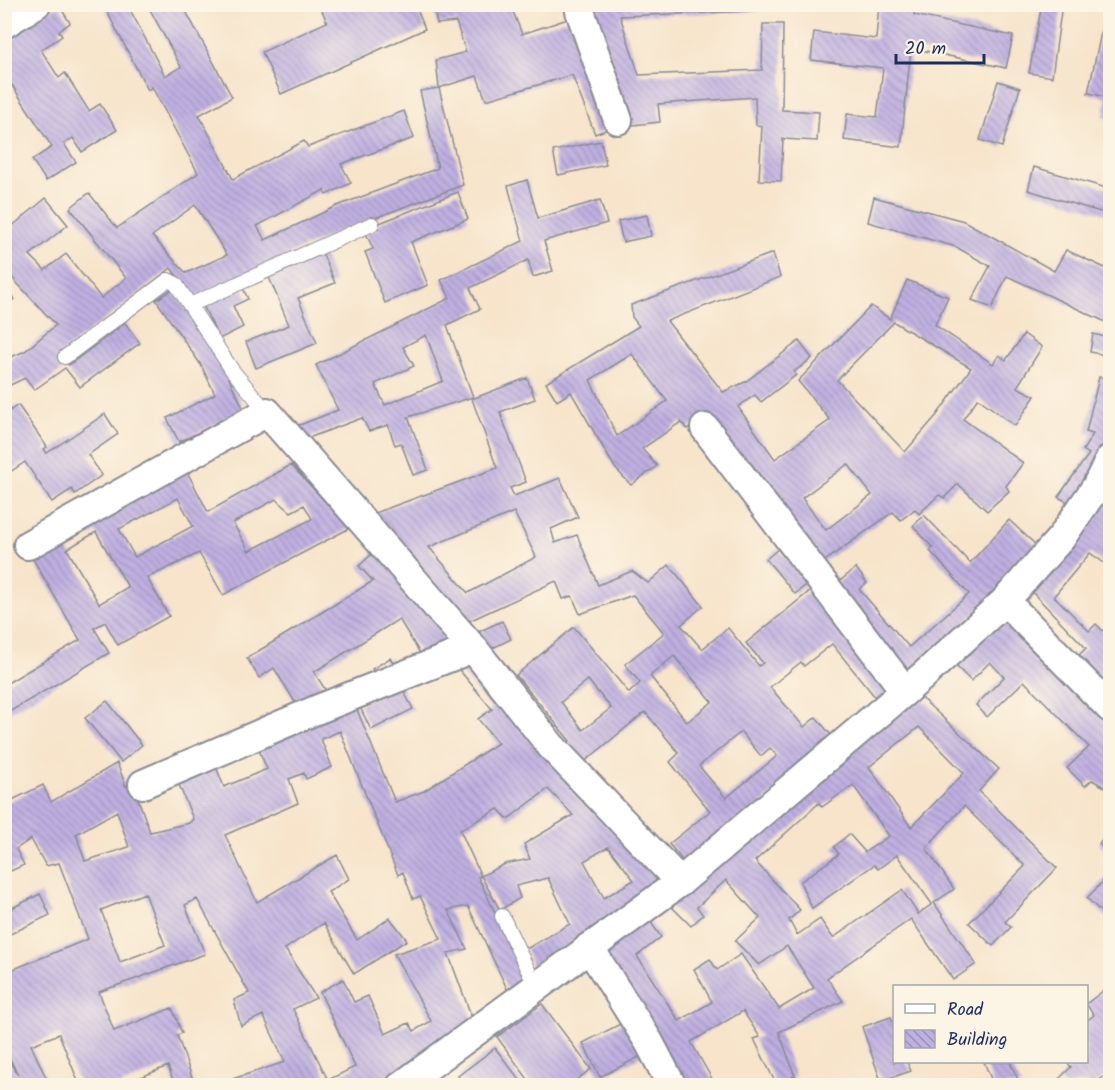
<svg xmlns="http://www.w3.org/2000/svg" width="1115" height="1090" viewBox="0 0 1115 1090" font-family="Kalam,sans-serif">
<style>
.building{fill:url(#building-back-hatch);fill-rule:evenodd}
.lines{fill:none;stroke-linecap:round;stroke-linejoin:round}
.service-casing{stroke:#898a94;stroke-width:16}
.minor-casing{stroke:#898a94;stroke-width:32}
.service{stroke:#fff;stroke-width:14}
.minor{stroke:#fff;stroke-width:28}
</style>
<defs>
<pattern id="building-back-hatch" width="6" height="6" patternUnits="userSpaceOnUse" patternTransform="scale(1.5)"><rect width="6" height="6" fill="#c0b0e2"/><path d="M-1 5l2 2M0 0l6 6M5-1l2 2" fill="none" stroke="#9b90ba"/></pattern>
</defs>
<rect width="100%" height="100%" fill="#fcf5e5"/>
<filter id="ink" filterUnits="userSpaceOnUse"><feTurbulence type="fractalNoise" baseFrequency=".0167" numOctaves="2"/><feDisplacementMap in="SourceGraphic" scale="12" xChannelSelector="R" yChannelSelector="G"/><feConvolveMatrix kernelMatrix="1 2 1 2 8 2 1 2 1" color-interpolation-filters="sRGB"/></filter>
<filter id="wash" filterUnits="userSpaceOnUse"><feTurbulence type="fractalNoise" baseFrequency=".008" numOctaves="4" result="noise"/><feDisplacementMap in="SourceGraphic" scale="24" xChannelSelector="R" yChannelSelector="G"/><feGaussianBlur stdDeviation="1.35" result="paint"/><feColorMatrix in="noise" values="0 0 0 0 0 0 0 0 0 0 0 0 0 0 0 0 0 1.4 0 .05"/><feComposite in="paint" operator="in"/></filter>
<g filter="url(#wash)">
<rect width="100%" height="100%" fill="#f7e4cb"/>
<g id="blocks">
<g class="building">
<path d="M103,4H127L165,76L181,67L147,4H182L232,97L199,115L233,179L304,141L308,147L404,111L414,138L341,164L351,183L326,195L324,190L257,226L265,240L337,206L438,168L420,91L439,88L463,185L345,229L193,298L171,268L60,354L69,365L125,323L140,343L80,387L65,368L34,390L25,378L4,388V360L25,351L56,325L4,269V233L46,198L68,225L30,255L45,270L66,254L101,298L126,278L70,208L89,193L117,228L198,173L152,87L148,90ZM195,205L227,255L186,273L152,236Z"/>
<polygon points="319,4 415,4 425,29 281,94 262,52 327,22"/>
<polygon points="481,4 510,4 522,34 571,18 616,126 595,134 572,75 486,100 477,76 439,88 436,60 466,52 456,22 437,24 433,5"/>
<polygon points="595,4 754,4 754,11 620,16 639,75 762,70 763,24 783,24 782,110 819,112 817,141 783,139 781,181 759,180 762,126 756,125 755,97 658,104 660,122 624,126 587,8"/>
<polygon points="879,4 914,4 914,15 1013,36 1006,68 911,48 901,147 844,140 847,114 877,117 883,68 811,60 814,32 876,39"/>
<polygon points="1042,4 1062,4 1052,77 1029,73"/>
<polygon points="59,5 70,23 59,31 62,36 41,50 59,78 65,73 89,111 100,104 117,130 82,152 73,138 64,144 76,162 46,181 32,160 52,147 4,73 4,40"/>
<polygon points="1107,5 1110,5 1110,119 1104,117 1107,97 1088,93"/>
<polygon points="998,81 1020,88 1002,147 980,140"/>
<polygon points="601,141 606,165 558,175 553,151"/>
<polygon points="1034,167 1110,189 1110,215 1028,190"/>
<path d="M527,180L538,218L600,200L607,223L544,241L553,271L533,277L528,260L470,288L480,309L447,325L473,397L408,417L428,470L413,475L401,443L395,445L388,425L369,431L362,418L303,440L297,426L338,410L316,365L450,298L441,280L523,241L508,186ZM426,335L443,381L385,405L375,384L414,366L403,347Z"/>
<polygon points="458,192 468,219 411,242 428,285 385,303 365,252 373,249 366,233 379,228 377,224"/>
<polygon points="874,197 964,221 1054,271 1066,250 1105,268 1110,258 1110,324 1007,276 992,308 972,300 990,266 956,247 868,222"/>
<polygon points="647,215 651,236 623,242 618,221"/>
<polygon points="322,252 335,283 298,298 317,343 256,368 246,342 289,325 268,275"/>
<path d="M773,253L780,277L667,321L723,392L745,382L799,341L812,358L794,372L796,375L761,402L755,395L738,407L775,459L830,420L798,381L871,306L890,319L907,280L948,297L935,325L993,364L999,355L1006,360L1024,334L1042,347L1017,387L1035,396L1015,426L978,398L963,419L1023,463L1006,486L1009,491L987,511L958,484L944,498L939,495L919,514L915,509L901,520L893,512L815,568L707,416L687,429L681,422L642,449L657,466L631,485L615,468L571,392L557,401L546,383L639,326L632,317L631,305ZM894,322L971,368L937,415L905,452L837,380ZM632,354L667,401L617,436L590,380ZM848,464L872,495L826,530L802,498Z"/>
<polygon points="241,284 248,299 233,306 243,327 219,339 202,303"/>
<polygon points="4,286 14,299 4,307"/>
<polygon points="173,289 218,356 244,410 179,442 167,418 215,394 201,365 156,300"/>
<polygon points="1093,334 1110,338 1110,356 1090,352"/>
<polygon points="1099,377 1110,379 1110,433 1102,462 1075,506 1058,497 1089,454 1083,450 1093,434 1086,432"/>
<path d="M527,378L535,399L500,412L526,482L510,488L514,496L560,478L578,517L551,529L555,543L577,535L598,585L632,571L648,583L669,565L703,606L681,625L702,649L728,628L759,666L763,663L746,643L810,591L900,687L880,703L832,644L804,666L801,662L770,687L804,727L816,717L835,740L688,867L669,844L710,811L670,762L679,753L645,712L577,768L561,749L570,741L516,675L574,627L629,693L640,683L625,664L664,633L633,595L580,614L572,596L563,599L556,581L469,621L389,534L383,536L375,513L497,468L472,399ZM514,512L536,557L468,593L429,547ZM674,656L712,702L687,722L650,676ZM588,680L611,708L583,730L561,702ZM741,732L761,756L770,748L777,756L726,798L699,766Z"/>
<polygon points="18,405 47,447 44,449 47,453 105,414 118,434 88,455 102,475 75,494 72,489 52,502 25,462 4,476 4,446 11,441 4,432 4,415"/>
<path d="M291,465L350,528L223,595L199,553L147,578L169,616L118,645L105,622L94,628L109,653L4,715V685L80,640L30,554L184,466L208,512ZM178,498L193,526L135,557L119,529ZM276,499L291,512L304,505L312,519L249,551L233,523ZM96,532L128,587L99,604L67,549Z"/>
<polygon points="1110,477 1110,567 1090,553 1054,596 1089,631 1096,624 1103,631 1110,623 1110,654 1106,659 1110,665 1110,700 1073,661 1086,648 1032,592 1058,563 1082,530"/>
<polygon points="924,515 970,563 1009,520 1038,547 995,594 903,682 831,588 856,568 867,583 859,589 909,647 969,594 930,551 933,548 913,526"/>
<polygon points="778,549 807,584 795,594 766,559"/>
<polygon points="375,551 429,612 449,643 424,660 399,619 314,672 328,694 300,710 274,668 259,678 247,658 373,581 359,566"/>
<polygon points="1005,616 1110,723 1110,790 1092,780 1085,786 1067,768 1089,747 1024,681 987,717 976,705 1004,677 990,662 971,681 955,665"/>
<polygon points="502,621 511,639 487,651 478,632"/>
<polygon points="390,658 398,670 379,681 372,669"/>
<path d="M476,664L664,884L533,970L526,949L570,924L548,878L516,886L520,898L500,910L481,876L478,877L528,981L510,995L468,906L448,910L467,949L448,953L475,1026L395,1082L386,1086H211L285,1062L263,1015L241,1026L234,1000L249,993L197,899L185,905L205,954L99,992L114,1031L172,1008L182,1033L177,1035L195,1086H175L168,1066L119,1086H80L59,1034L31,1045L50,1086H4V1062L8,1059L18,1075L4,1046V973L88,939L59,863L46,866L31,839L16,849L24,865L4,874V804L43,785L51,802L117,763L126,786L132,782L150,832L189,823L193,819L175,775L213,759L224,787L267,769L255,741L353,700L395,802L424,791L498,743L478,719L492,709L456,666ZM340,731L398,875L403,872L413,899L420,896L441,939L394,954L431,1021L414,1031L409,1023L385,1034L368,996L354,1002L343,979L320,992L355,1067L328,1080L293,1009L316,998L285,949L324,923L354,974L407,940L390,918L357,940L328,892L349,879L337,855L257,902L225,835L298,803L289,779L304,773L306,779L332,767L321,739ZM548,789L573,815L524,844L530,859L505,864L481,876L460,830L498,809L508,819ZM117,811L129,847L85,861L76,834ZM608,847L634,880L604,898L584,861ZM145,893L165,945L120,962L101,910Z"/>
<polygon points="400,684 413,709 371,730 359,705"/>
<path d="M918,695L999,769L979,791L1057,868L1005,922L1011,927L993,946L969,923L1025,866L964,806L926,848L954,889L934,903L976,964L953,980L911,919L827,978L843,1001L779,1032L795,1076L792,1077L795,1086H777L754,1039L760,1037L743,1011L691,1042L716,1086H682L601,947L648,918L661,937L637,956L679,1021L712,1002L694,969L710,959L717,970L741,954L779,1009L814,988L787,946L759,965L735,941L760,918L726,880L697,907L703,915L691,926L670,905ZM919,727L964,773L911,827L869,767ZM853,785L889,836L865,852L849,834L834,847L839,854L800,882L812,908L874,865L878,869L897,855L932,904L918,914L902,890L833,938L820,919L797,935L789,920L800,910L755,861L819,803L822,807Z"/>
<polygon points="107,701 142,745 121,762 85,718"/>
<polygon points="1110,831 1110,855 1099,844"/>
<polygon points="1110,874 1110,917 1108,919 1087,898"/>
<polygon points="40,894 50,915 4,937 4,912"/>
<polygon points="1103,991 1110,1001 1110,1071 1093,1086 1082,1083 1065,1086 1059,1079 1071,1067 1067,1062 1086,1062 1086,1021 1094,1015 1086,1004"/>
<polygon points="542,1004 591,1069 568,1086 533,1086 497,1037"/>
<polygon points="891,1017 894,1026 894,1062 907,1062 911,1071 881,1081 862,1027"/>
<polygon points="630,1019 647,1053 600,1077 583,1043"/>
<polygon points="495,1048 523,1084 465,1086 458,1076"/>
<polygon points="984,1062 1010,1062 1021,1086 994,1086"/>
</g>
</g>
</g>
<g filter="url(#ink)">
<use href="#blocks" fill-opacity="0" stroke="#898a94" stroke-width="1.5"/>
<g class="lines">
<g class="service-casing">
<g id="service">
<polyline points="190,305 372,224"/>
<polyline points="65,357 168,280 176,284 232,370 267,412"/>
<polyline points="502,916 535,985"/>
</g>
</g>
<g class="minor-casing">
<g id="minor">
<polyline points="581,4 580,11 618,120"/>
<polyline points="4,24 36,4"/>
<polyline points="705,428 905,691"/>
<polyline points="28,545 267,412 473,648 551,746 680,882"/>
<polyline points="1005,601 1110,708"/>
<polyline points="143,784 316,710 473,648"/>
<polyline points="589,947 649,1042 672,1086"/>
<polyline points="401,1086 680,882 923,676 1005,601 1061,538 1096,487 1110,459"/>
</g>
</g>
<use href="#service" class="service"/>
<use href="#minor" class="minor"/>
</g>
</g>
<rect width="1115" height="1090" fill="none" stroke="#fcf5e5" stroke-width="24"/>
<rect x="893" y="985" width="195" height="78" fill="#fcf5e5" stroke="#a2a6af" stroke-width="1.5"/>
<rect x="905" y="1004" width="30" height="9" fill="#ffffff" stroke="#a2a6af" stroke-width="1.5"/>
<text x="947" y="1015" font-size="18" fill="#1b2f5e">Road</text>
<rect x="905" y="1030" width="30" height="18" fill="url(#building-back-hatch)" stroke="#a2a6af" stroke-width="1.5"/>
<text x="947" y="1045" font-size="18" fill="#1b2f5e">Building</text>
<path d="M896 54v9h88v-9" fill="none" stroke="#1b2f5e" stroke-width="3"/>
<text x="905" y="54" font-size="18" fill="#1b2f5e" stroke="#fcf5e5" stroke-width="4.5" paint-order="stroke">20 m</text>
</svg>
